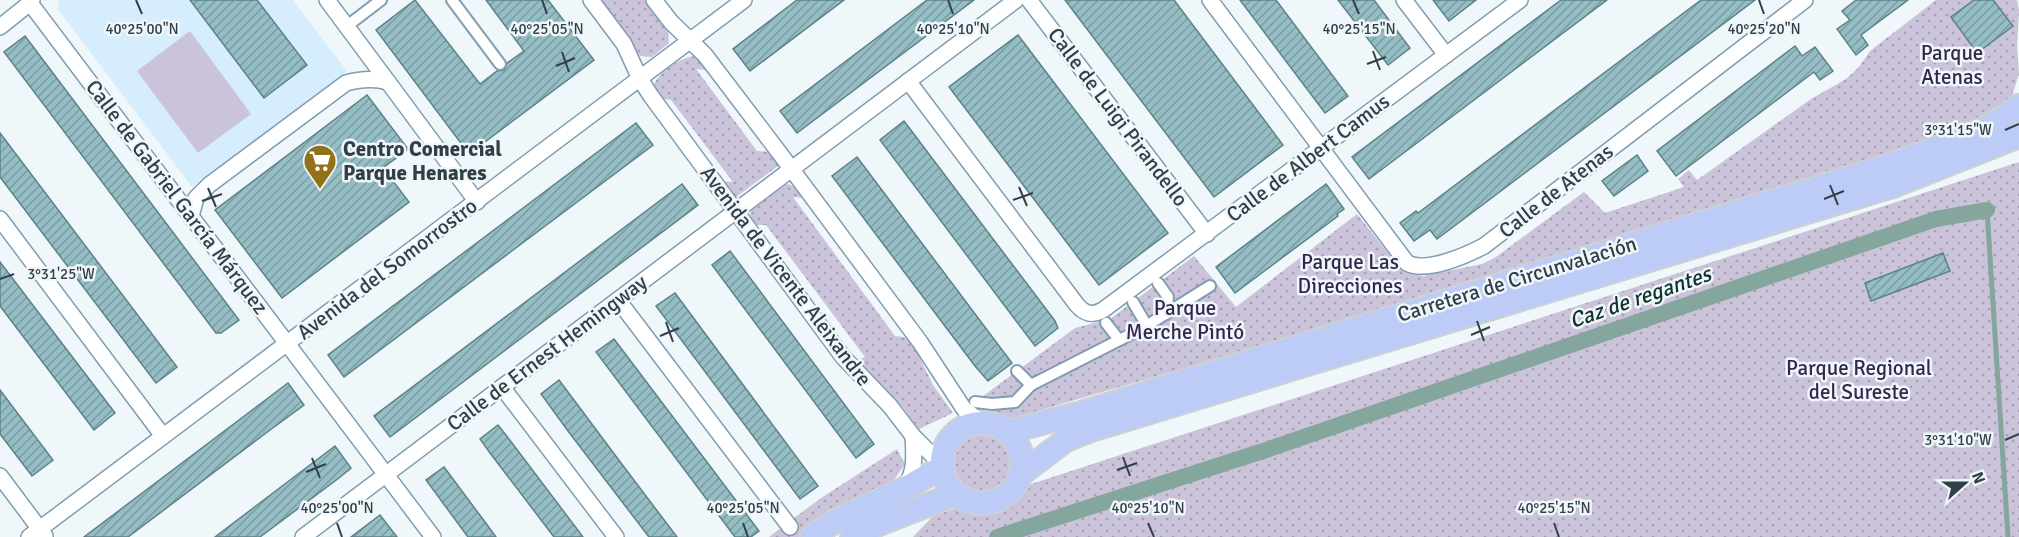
<svg xmlns="http://www.w3.org/2000/svg" width="2019" height="537" viewBox="0 0 2019 537" font-family="Signika,sans-serif">
<style>
.built{fill:#d6edfd}
.park{fill:url(#park-dots)}
.pitch{fill:#cac3da}
.lines{fill:none;stroke-linecap:round;stroke-linejoin:round}
.stream{stroke:#84a69d;stroke-width:5}
.canal{stroke:#84a69d;stroke-width:16}
.building{fill:url(#building-hatch);stroke:#5b8288;stroke-width:1.5}
.pedestrian-casing{stroke:#809db1;stroke-width:14}
.minor-casing{stroke:#809db1;stroke-width:18}
.primary-casing{stroke:#ced1d3;stroke-width:26}
.pedestrian{stroke:#fff;stroke-width:10}
.minor{stroke:#fff;stroke-width:15}
.primary{stroke:#bdcbf7;stroke-width:22}
.ticks{fill:none;stroke:#323f47;stroke-width:2}
.labels{text-anchor:middle;dominant-baseline:central;stroke-width:5;stroke-linejoin:round;paint-order:stroke}
.park-label{font-size:21px;fill:#35264d;stroke:#f0f7fb}
.street-label{font-size:21px;fill:#323f47;stroke:#f0f7fb}
.poi-label{font-size:21px;font-weight:bold;fill:#323f47;stroke:#f0f7fb;text-anchor:start}
.water-label{font-size:22px;font-style:italic;fill:#0f322b;stroke:#f0f7fb}
.ticks-label{font-size:15px;text-anchor:middle;fill:#323f47;stroke:#f0f7fb;stroke-width:5;stroke-linejoin:round;paint-order:stroke}
</style>
<defs>
<pattern id="park-dots" width="8" height="8" patternUnits="userSpaceOnUse" patternTransform="scale(1.5)"><rect width="8" height="8" fill="#cac3da"/><path d="M2 2h.1M6 6h.1" fill="none" stroke="#a5a0b3" stroke-width="1.8" stroke-linecap="round"/></pattern>
<pattern id="building-hatch" width="6" height="6" patternUnits="userSpaceOnUse" patternTransform="scale(1.5)"><rect width="6" height="6" fill="#95bec4"/><path d="M-1 1l2-2M0 6l6-6M5 7l2-2" fill="none" stroke="#7a9ca1"/></pattern>
</defs>
<rect width="100%" height="100%" fill="#f0f7fb"/>
<polygon class="built" points="59,0 293,0 347,71 192,187 58,9"/>
<g class="park">
<polygon points="597,0 646,0 668,30 669,43 652,57 640,56"/>
<polygon points="1936,0 2017,0 2019,10 2017,45 2019,74 2011,99 1984,119 1879,158 1260,346 1010,419 987,412 975,402 1075,328 1110,319 1194,256 1236,307 1357,214 1400,268 1423,276 1482,264 1496,257 1584,192 1605,213 1684,187 1678,179 1689,170 1697,180 1811,99 1846,79 1859,67 1870,51"/>
<path d="M694,56L699,57L709,70L696,69L757,151L773,152L778,166L736,197L732,196L719,181L733,182L671,100L657,98L653,88C656,73 680,58 694,56Z"/>
<polygon points="2019,162 2019,537 913,537 933,516"/>
<path d="M788,184L797,188L807,198L793,197L895,336L910,338L933,385L953,413L919,429L901,405L855,361L865,357L766,225H752C750,220 749,215 751,210C755,201 779,185 788,184Z"/>
<circle cx="981" cy="465" r="30"/>
<polygon points="897,449 905,464 893,481 838,508 800,537 769,537 821,498"/>
</g>
<polygon class="pitch" points="190,31 251,114 198,153 137,71"/>
<g class="lines">
<polyline class="stream" points="1987,210 2008,537"/>
<polyline class="canal" points="997,537 1272,448 1936,219 1987,210"/>
</g>
<g class="building">
<polygon points="190,0 257,0 307,65 264,98"/>
<polygon points="415,0 480,84 497,71 504,70 507,63 524,51 486,0 548,0 594,60 469,154 376,30"/>
<polygon points="797,0 844,0 750,71 733,49"/>
<polygon points="927,0 974,0 797,133 780,111"/>
<polygon points="1065,0 1174,0 1283,145 1214,197"/>
<polygon points="1240,0 1276,0 1348,96 1325,113"/>
<polygon points="1338,0 1374,0 1410,48 1388,65"/>
<polygon points="1433,0 1476,0 1449,21"/>
<polygon points="1561,0 1607,0 1369,179 1352,157"/>
<polygon points="1701,0 1755,0 1437,239 1430,230 1414,241 1400,223 1416,211 1418,213"/>
<polygon points="1856,0 1908,0 1861,35 1868,45 1856,55 1837,29 1850,20 1842,11"/>
<polygon points="1974,0 1993,0 2013,26 1977,53 1951,17"/>
<polygon points="1018,35 1168,233 1099,285 949,87"/>
<polygon points="25,36 239,320 221,333 216,333 4,52"/>
<polygon points="1795,46 1802,56 1815,47 1833,71 1820,80 1814,72 1676,176 1657,151"/>
<polygon points="367,95 408,149 383,168 409,202 282,298 215,210"/>
<polygon points="904,121 1055,321 1058,328 1035,346 880,140"/>
<polygon points="636,123 653,145 344,377 328,355"/>
<polygon points="0,133 177,367 156,383 0,177"/>
<polygon points="1637,155 1648,171 1614,196 1602,181"/>
<polygon points="857,157 1012,363 988,381 975,366 832,176"/>
<polygon points="682,184 698,205 390,437 374,416"/>
<polygon points="1326,184 1344,209 1337,214 1338,216 1235,293 1216,267"/>
<polygon points="730,251 874,444 856,458 712,265"/>
<polygon points="1943,253 1950,271 1871,301 1865,283"/>
<polygon points="0,262 115,413 94,430 0,306"/>
<polygon points="675,293 818,486 800,499 656,306"/>
<polygon points="614,339 759,531 751,537 735,537 596,352"/>
<polygon points="559,380 621,463 677,537 649,537 568,431 541,394"/>
<polygon points="288,383 304,405 266,433 128,537 84,537"/>
<polygon points="0,390 53,460 32,476 0,434"/>
<polygon points="498,425 509,439 583,537 554,537 490,453 480,439"/>
<polygon points="335,446 351,468 339,478 260,537 215,537"/>
<polygon points="444,467 485,522 496,537 468,537 426,480"/>
<polygon points="380,515 397,537 351,537"/>
</g>
<g class="lines">
<g class="pedestrian-casing">
<g id="pedestrian">
<polyline points="452,0 500,64"/>
<polyline points="347,26 381,0"/>
<polyline points="1158,283 1168,297 1166,314"/>
<polyline points="1133,302 1147,326"/>
<polyline points="1106,323 1119,340"/>
<polyline points="1017,371 1031,385"/>
<polyline points="975,402 992,404 1015,402 1031,385 1143,328 1210,286"/>
</g>
</g>
<g class="minor-casing">
<g id="minor">
<polyline points="32,0 30,3 433,537"/>
<polyline points="327,0 388,82"/>
<polyline points="591,0 624,44 640,79 651,96 843,357 890,406 913,436 942,465"/>
<polyline points="654,0 671,22 705,55 781,155 920,342 964,409 973,416 985,423"/>
<polyline points="1029,0 1207,234"/>
<path d="M1210,0L1407,263C1426,273 1465,256 1484,246L1805,0"/>
<polyline points="1404,0 1446,55"/>
<polyline points="0,27 30,3"/>
<path d="M908,81L1077,305C1085,314 1092,316 1103,310L1520,0"/>
<path d="M191,216L196,198L209,185L346,83C361,79 374,78 388,82L477,202"/>
<polyline points="0,219 163,436"/>
<polyline points="618,300 790,527"/>
<polyline points="502,387 616,537"/>
<polyline points="0,476 45,536"/>
<path d="M905,487C916,470 914,455 913,436"/>
<polyline points="29,537 744,0"/>
<polyline points="303,537 1016,0"/>
</g>
</g>
<g class="primary-casing">
<g id="primary">
<circle cx="982" cy="463" r="40"/>
<path d="M1007,432L1081,413L1884,167C1926,151 1986,135 2019,106"/>
<polyline points="1021,474 1066,440 1091,430 1896,185 2019,136"/>
<polyline points="812,537 835,521 904,489 942,467"/>
<polyline points="852,537 881,523 956,494"/>
</g>
</g>
<use href="#pedestrian" class="pedestrian"/>
<use href="#minor" class="minor"/>
<use href="#primary" class="primary"/>
</g>
<path class="ticks" d="M136,0L142,14M542,0L547,14M948,0L953,14M1353,0L1359,14M1759,0L1764,14M1373,51L1380,70M562,52L569,72M1367,64L1386,57M556,66L575,58M2005,130L2019,124M1830,185L1838,205M1019,187L1027,206M208,188L216,207M1824,199L1844,191M1013,200L1033,193M202,201L222,194M0,279L14,274M1477,321L1484,341M666,322L673,342M1471,335L1490,327M660,336L679,328M2005,440L2019,434M1123,457L1130,476M312,458L320,478M1117,470L1137,463M306,472L326,464M337,523L342,537M743,523L748,537M1148,523L1154,537M1554,523L1559,537"/>
<defs>
<g id="supermarket-pin" transform="scale(1.725)"><path d="M0 17L-7.5 6A9.5 9.5 0 1 1 7.5 6Z" fill="#937118" stroke="#f0f7fb"/><path d="M-6-5.5h2.5l.6 2H6L4.5 2H-2.5L-4.4-4H-6ZM-1.5 3.2a1.3 1.3 0 1 0 .1 0ZM3 3.2a1.3 1.3 0 1 0 .1 0Z" fill="#fff"/></g>
</defs>
<g fill-rule="evenodd">
<use href="#supermarket-pin" x="320" y="161"/>
</g>
<g class="labels">
<g class="park-label">
<text x="1952" y="53">Parque<tspan x="1952" dy="24">Atenas</tspan></text>
<text x="1350" y="262">Parque Las<tspan x="1350" dy="24">Direcciones</tspan></text>
<text x="1185" y="308">Parque<tspan x="1185" dy="24">Merche Pintó</tspan></text>
<text x="1859" y="368">Parque Regional<tspan x="1859" dy="24">del Sureste</tspan></text>
</g>
<g class="street-label">
<text transform="translate(1118 117) rotate(53)">Calle de Luigi Pirandello</text>
<text transform="translate(1308 158) rotate(-37)">Calle de Albert Camus</text>
<text transform="translate(1556 191) rotate(-38)">Calle de Atenas</text>
<text transform="translate(177 197) rotate(53)">Calle de Gabriel García Márquez</text>
<text transform="translate(387 269) rotate(-37)">Avenida del Somorrostro</text>
<text transform="translate(786 276) rotate(53)">Avenida de Vicente Aleixandre</text>
<text transform="translate(1517 279) rotate(-17)">Carretera de Circunvalación</text>
<text transform="translate(547 353) rotate(-37)">Calle de Ernest Hemingway</text>
</g>
<g class="poi-label">
<text x="343" y="149">Centro Comercial<tspan x="343" dy="24">Parque Henares</tspan></text>
</g>
<g class="water-label">
<text transform="translate(1640 297) rotate(-19)">Caz de regantes</text>
</g>
</g>
<g class="ticks-label">
<text x="1359" y="34">40°25'15"N</text>
<text x="142" y="34">40°25'00"N</text>
<text x="547" y="34">40°25'05"N</text>
<text x="953" y="34">40°25'10"N</text>
<text x="1764" y="34">40°25'20"N</text>
<text x="1958" y="135">3°31'15"W</text>
<text x="61" y="279">3°31'25"W</text>
<text x="1958" y="445">3°31'10"W</text>
<text x="337" y="513">40°25'00"N</text>
<text x="743" y="513">40°25'05"N</text>
<text x="1148" y="513">40°25'10"N</text>
<text x="1554" y="513">40°25'15"N</text>
</g>
<g transform="translate(1965 483) rotate(69)" stroke="#f0f7fb" stroke-width="4.5" paint-order="stroke">
<path d="M0-4.5L10 22L0 15L-10 22Z" fill="#323f47"/>
<text y="-9" font-size="16" font-weight="bold" text-anchor="middle" fill="#323f47">N</text>
</g>
</svg>
